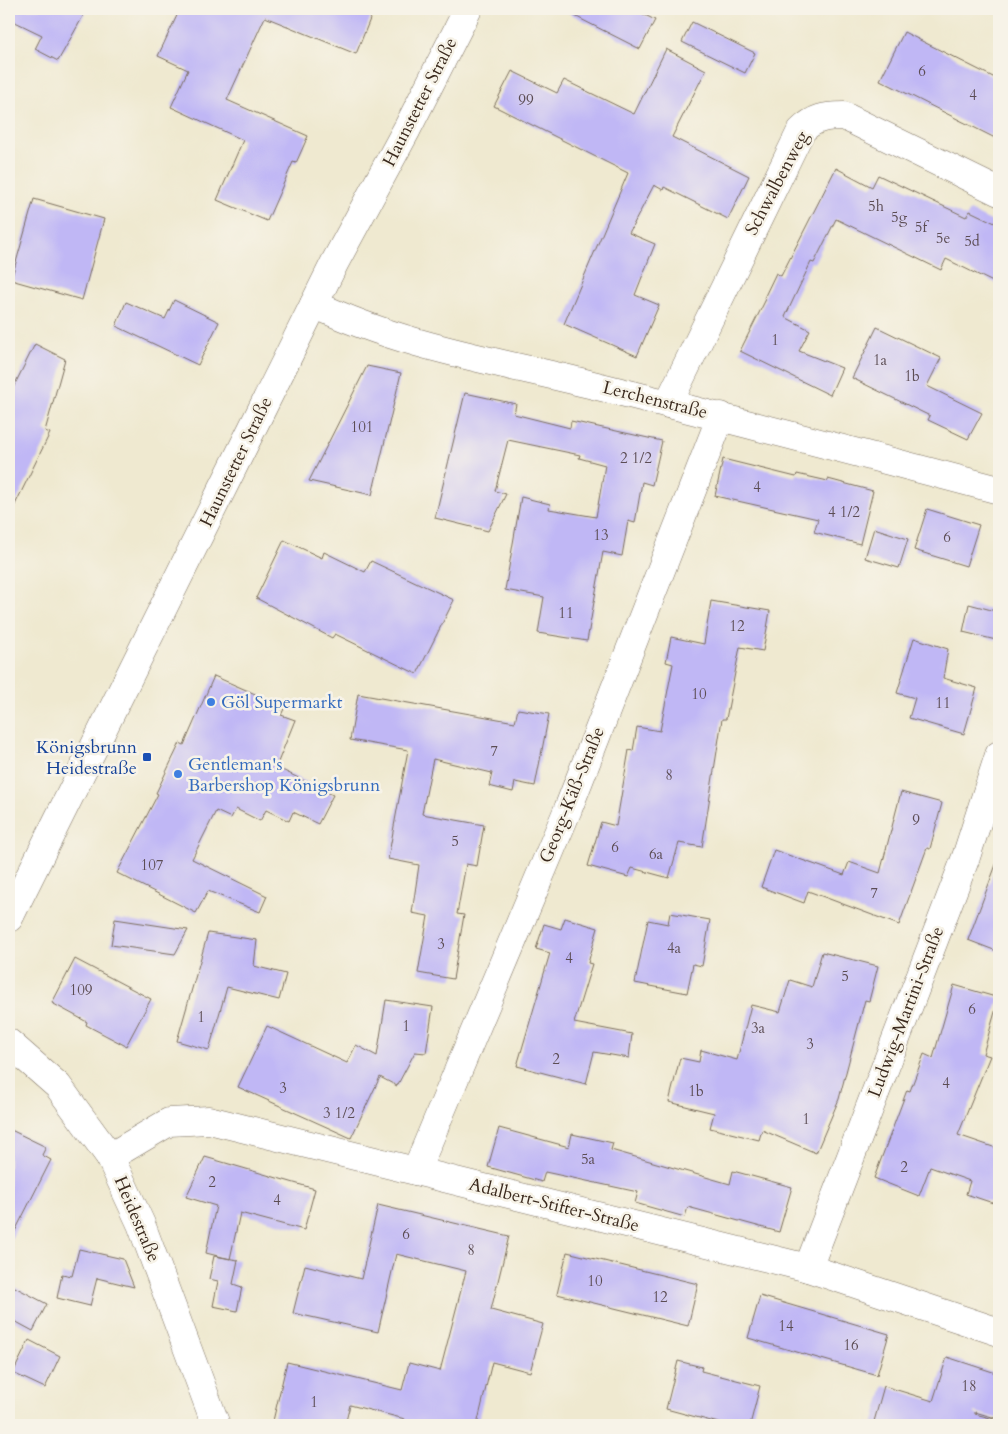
<svg xmlns="http://www.w3.org/2000/svg" width="1008" height="1434" viewBox="0 0 1008 1434" font-family="Cardo,serif">
<style>
.building{fill:#c0b7f5}
.lines{fill:none;stroke-linecap:round;stroke-linejoin:round}
.minor-casing{stroke:#7a6d5c;stroke-width:29}
.tertiary-casing{stroke:#7a6d5c;stroke-width:29}
.minor{stroke:#fff;stroke-width:28}
.tertiary{stroke:#fff;stroke-width:28}
.shop-dot{fill:#3f7fe0;stroke:#f7f3e8;stroke-width:2}
.transit-dot{fill:#1a4fb4;stroke:#f7f3e8;stroke-width:2}
.labels{text-anchor:middle;dominant-baseline:central;stroke-width:5;stroke-linejoin:round;paint-order:stroke}
.number-label{font-size:15px;fill:#5c4d54}
.street-label{font-size:18px;fill:#3b2a1e;stroke:#f7f3e8}
.shop-label{font-size:18px;fill:#366cbe;stroke:#f7f3e8;text-anchor:start}
.transit-label{font-size:18px;fill:#164399;stroke:#f7f3e8;text-anchor:end}
</style>
<rect width="100%" height="100%" fill="#f7f3e8"/>
<filter id="ink" filterUnits="userSpaceOnUse"><feTurbulence type="fractalNoise" baseFrequency=".02" numOctaves="2"/><feDisplacementMap in="SourceGraphic" scale="10" xChannelSelector="R" yChannelSelector="G"/><feConvolveMatrix kernelMatrix="1 2 1 2 8 2 1 2 1" color-interpolation-filters="sRGB"/></filter>
<filter id="wash" filterUnits="userSpaceOnUse"><feTurbulence type="fractalNoise" baseFrequency=".0096" numOctaves="4" result="noise"/><feDisplacementMap in="SourceGraphic" scale="20" xChannelSelector="R" yChannelSelector="G"/><feGaussianBlur stdDeviation="1.12" result="paint"/><feColorMatrix in="noise" values="0 0 0 0 0 0 0 0 0 0 0 0 0 0 0 0 0 1.4 0 .05"/><feComposite in="paint" operator="in"/></filter>
<g filter="url(#wash)">
<rect width="100%" height="100%" fill="#efe9d0"/>
<g id="blocks">
<g class="building">
<polygon points="9,9 87,9 58,61 35,49 42,35 9,19"/>
<polygon points="180,9 374,9 356,54 265,17 227,100 308,136 296,163 293,162 267,221 217,200 243,140 171,107 188,70 158,56"/>
<polygon points="561,9 633,9 655,20 640,49"/>
<polygon points="692,22 755,53 745,73 682,42"/>
<polygon points="904,32 999,80 999,140 880,80"/>
<polygon points="666,49 706,70 672,137 749,176 728,219 664,187 663,190 654,185 629,233 655,244 635,295 659,305 637,356 564,324 628,173 494,106 512,71 557,93 564,80 634,114"/>
<polygon points="836,168 872,187 878,175 966,217 970,211 999,225 999,285 946,259 941,270 836,219 814,263 811,262 785,317 810,330 799,351 842,368 830,395 740,351 766,299 764,298 776,273 781,276"/>
<polygon points="34,199 104,219 82,300 11,280"/>
<polygon points="174,300 219,322 198,365 116,326 126,302 165,319"/>
<polygon points="877,327 941,358 927,386 982,413 968,439 928,420 930,416 852,378"/>
<polygon points="35,344 65,359 45,431 50,433 9,517 9,396"/>
<polygon points="367,366 401,373 372,495 309,481"/>
<polygon points="465,393 516,404 514,414 570,428 571,421 662,441 652,485 642,482 635,523 628,521 622,556 603,552 587,641 538,633 544,597 505,590 521,497 550,504 549,509 596,517 605,465 579,458 580,455 508,440 495,491 506,494 488,531 435,518"/>
<polygon points="723,459 796,477 797,474 828,481 828,479 873,491 860,544 814,532 818,519 715,496"/>
<polygon points="927,509 979,525 966,566 914,550"/>
<polygon points="874,528 908,539 899,568 865,558"/>
<polygon points="284,540 322,558 324,552 365,572 371,561 454,600 417,674 335,634 332,638 256,598"/>
<polygon points="711,601 770,611 763,651 740,647 726,719 722,719 702,847 679,843 669,878 632,868 628,877 588,866 601,822 616,826 629,750 633,751 637,727 660,731 673,664 666,662 671,637 704,644"/>
<polygon points="969,604 999,612 996,640 963,632"/>
<polygon points="914,638 948,649 943,678 977,688 964,734 909,718 915,698 897,693"/>
<polygon points="214,676 285,707 281,715 295,720 276,767 333,795 318,824 293,812 289,821 266,810 260,821 236,809 231,818 216,811 192,859 267,896 260,912 208,891 196,913 117,873 158,794 156,793 180,743 184,745"/>
<polygon points="358,694 515,722 518,709 549,714 535,786 515,782 513,792 489,786 492,773 433,759 422,814 484,825 477,866 466,864 457,914 464,915 453,979 418,973 428,916 412,913 419,865 388,859 408,750 350,740"/>
<polygon points="901,792 942,803 930,849 927,848 899,925 808,891 804,903 761,887 774,850 844,875 849,862 880,873"/>
<polygon points="997,862 999,863 999,952 968,940"/>
<polygon points="670,913 710,920 702,966 693,964 687,993 635,983 648,920 668,924"/>
<polygon points="565,918 598,928 588,963 592,964 574,1023 632,1034 629,1058 594,1052 586,1084 517,1066 550,953 536,949 544,924 561,929"/>
<polygon points="115,919 188,930 175,954 111,945"/>
<polygon points="208,933 257,940 254,966 286,974 279,1000 227,987 209,1050 177,1041"/>
<polygon points="822,952 878,966 869,1001 865,1000 839,1099 816,1153 762,1130 759,1140 710,1128 714,1113 669,1102 680,1058 699,1062 701,1050 737,1060 751,1005 780,1012 790,980 812,987"/>
<polygon points="75,959 151,999 126,1046 86,1025 87,1022 52,1003"/>
<polygon points="954,985 999,998 983,1054 990,1056 958,1135 999,1149 999,1205 966,1194 970,1181 930,1167 919,1196 874,1178 907,1090 910,1091 924,1054 933,1058"/>
<polygon points="386,1000 433,1007 426,1053 415,1052 397,1086 380,1077 351,1138 238,1087 267,1026 347,1063 356,1045 377,1056"/>
<polygon points="499,1128 569,1147 572,1134 613,1143 611,1150 730,1184 733,1171 792,1187 779,1232 688,1207 685,1217 635,1203 638,1192 545,1172 542,1182 488,1167"/>
<polygon points="9,1129 46,1147 42,1155 51,1160 9,1243"/>
<polygon points="205,1157 315,1189 304,1230 240,1213 230,1259 206,1253 216,1206 186,1197"/>
<polygon points="378,1205 509,1236 491,1310 543,1324 530,1372 492,1362 477,1425 403,1425 405,1419 350,1405 345,1425 272,1425 287,1362 402,1390 409,1363 440,1371 466,1271 396,1254 378,1332 293,1313 305,1265 361,1279"/>
<polygon points="79,1249 123,1259 134,1287 97,1278 90,1306 57,1298 62,1274 72,1276"/>
<polygon points="567,1252 698,1284 688,1326 557,1294"/>
<polygon points="214,1256 238,1260 233,1284 242,1287 237,1311 213,1306 218,1281 209,1279"/>
<polygon points="9,1284 47,1304 33,1331 9,1318"/>
<polygon points="760,1296 889,1334 877,1375 748,1338"/>
<polygon points="29,1340 60,1356 45,1388 13,1373"/>
<polygon points="947,1357 999,1374 999,1419 975,1412 975,1414 994,1419 993,1425 873,1425 884,1386 933,1401"/>
<polygon points="678,1361 702,1367 701,1371 760,1386 750,1425 726,1425 666,1409"/>
</g>
</g>
</g>
<g filter="url(#ink)">
<use href="#blocks" fill-opacity="0" stroke="#7a6d5c" stroke-width="1"/>
<g class="lines">
<g class="minor-casing">
<g id="minor">
<path d="M314,304C401,346 496,361 589,384C726,418 863,454 999,490"/>
<path d="M668,404L801,131C814,118 825,116 844,116L999,192"/>
<polyline points="9,1043 58,1086 110,1157 141,1224 216,1425"/>
<polyline points="110,1157 169,1122 209,1120 808,1268 999,1332"/>
<polyline points="416,1171 568,809 721,416"/>
<polyline points="808,1268 966,857 999,755"/>
</g>
</g>
<g class="tertiary-casing">
<polyline id="tertiary" points="9,918 335,262 407,129 468,9"/>
</g>
<use href="#minor" class="minor"/>
<use href="#tertiary" class="tertiary"/>
</g>
</g>
<g class="shop-dot">
<circle cx="211" cy="702" r="5"/>
<circle cx="178" cy="774" r="5"/>
</g>
<rect class="transit-dot" x="142" y="752" width="10" height="10" rx="2.5"/>
<g class="labels">
<g class="number-label">
<text x="922" y="71">6</text>
<text x="973" y="95">4</text>
<text x="526" y="100">99</text>
<text x="876" y="206">5h</text>
<text x="899" y="217">5g</text>
<text x="921" y="227">5f</text>
<text x="943" y="238">5e</text>
<text x="972" y="241">5d</text>
<text x="775" y="340">1</text>
<text x="880" y="360">1a</text>
<text x="912" y="376">1b</text>
<text x="362" y="427">101</text>
<text x="636" y="458">2 1/2</text>
<text x="757" y="487">4</text>
<text x="844" y="512">4 1/2</text>
<text x="601" y="535">13</text>
<text x="947" y="537">6</text>
<text x="566" y="613">11</text>
<text x="737" y="626">12</text>
<text x="699" y="694">10</text>
<text x="943" y="703">11</text>
<text x="494" y="751">7</text>
<text x="669" y="775">8</text>
<text x="916" y="820">9</text>
<text x="455" y="841">5</text>
<text x="615" y="847">6</text>
<text x="656" y="854">6a</text>
<text x="152" y="865">107</text>
<text x="874" y="893">7</text>
<text x="441" y="944">3</text>
<text x="674" y="948">4a</text>
<text x="569" y="958">4</text>
<text x="845" y="976">5</text>
<text x="81" y="990">109</text>
<text x="972" y="1009">6</text>
<text x="201" y="1017">1</text>
<text x="406" y="1026">1</text>
<text x="758" y="1028">3a</text>
<text x="810" y="1044">3</text>
<text x="556" y="1059">2</text>
<text x="946" y="1083">4</text>
<text x="283" y="1088">3</text>
<text x="696" y="1091">1b</text>
<text x="339" y="1113">3 1/2</text>
<text x="806" y="1119">1</text>
<text x="588" y="1159">5a</text>
<text x="904" y="1167">2</text>
<text x="212" y="1182">2</text>
<text x="277" y="1200">4</text>
<text x="406" y="1234">6</text>
<text x="471" y="1250">8</text>
<text x="595" y="1281">10</text>
<text x="660" y="1297">12</text>
<text x="786" y="1326">14</text>
<text x="851" y="1345">16</text>
<text x="969" y="1386">18</text>
<text x="314" y="1402">1</text>
</g>
<g class="street-label">
<text transform="translate(420 102) rotate(-63)">Haunstetter Straße</text>
<text transform="translate(777 183) rotate(-62)">Schwalbenweg</text>
<text transform="translate(655 400) rotate(14)">Lerchenstraße</text>
<text transform="translate(236 462) rotate(-64)">Haunstetter Straße</text>
<text transform="translate(572 795) rotate(-68)">Georg-Käß-Straße</text>
<text transform="translate(906 1012) rotate(-69)">Ludwig-Martini-Straße</text>
<text transform="translate(554 1205) rotate(14)">Adalbert-Stifter-Straße</text>
<text transform="translate(137 1219) rotate(67)">Heidestraße</text>
</g>
<g class="shop-label">
<text x="221" y="702">Göl Supermarkt</text>
<text x="188" y="764">Gentleman's<tspan x="188" dy="21">Barbershop Königsbrunn</tspan></text>
</g>
<g class="transit-label">
<text x="137" y="747">Königsbrunn<tspan x="137" dy="21">Heidestraße</tspan></text>
</g>
</g>
<rect width="1008" height="1434" fill="none" stroke="#f7f3e8" stroke-width="30"/>
</svg>
